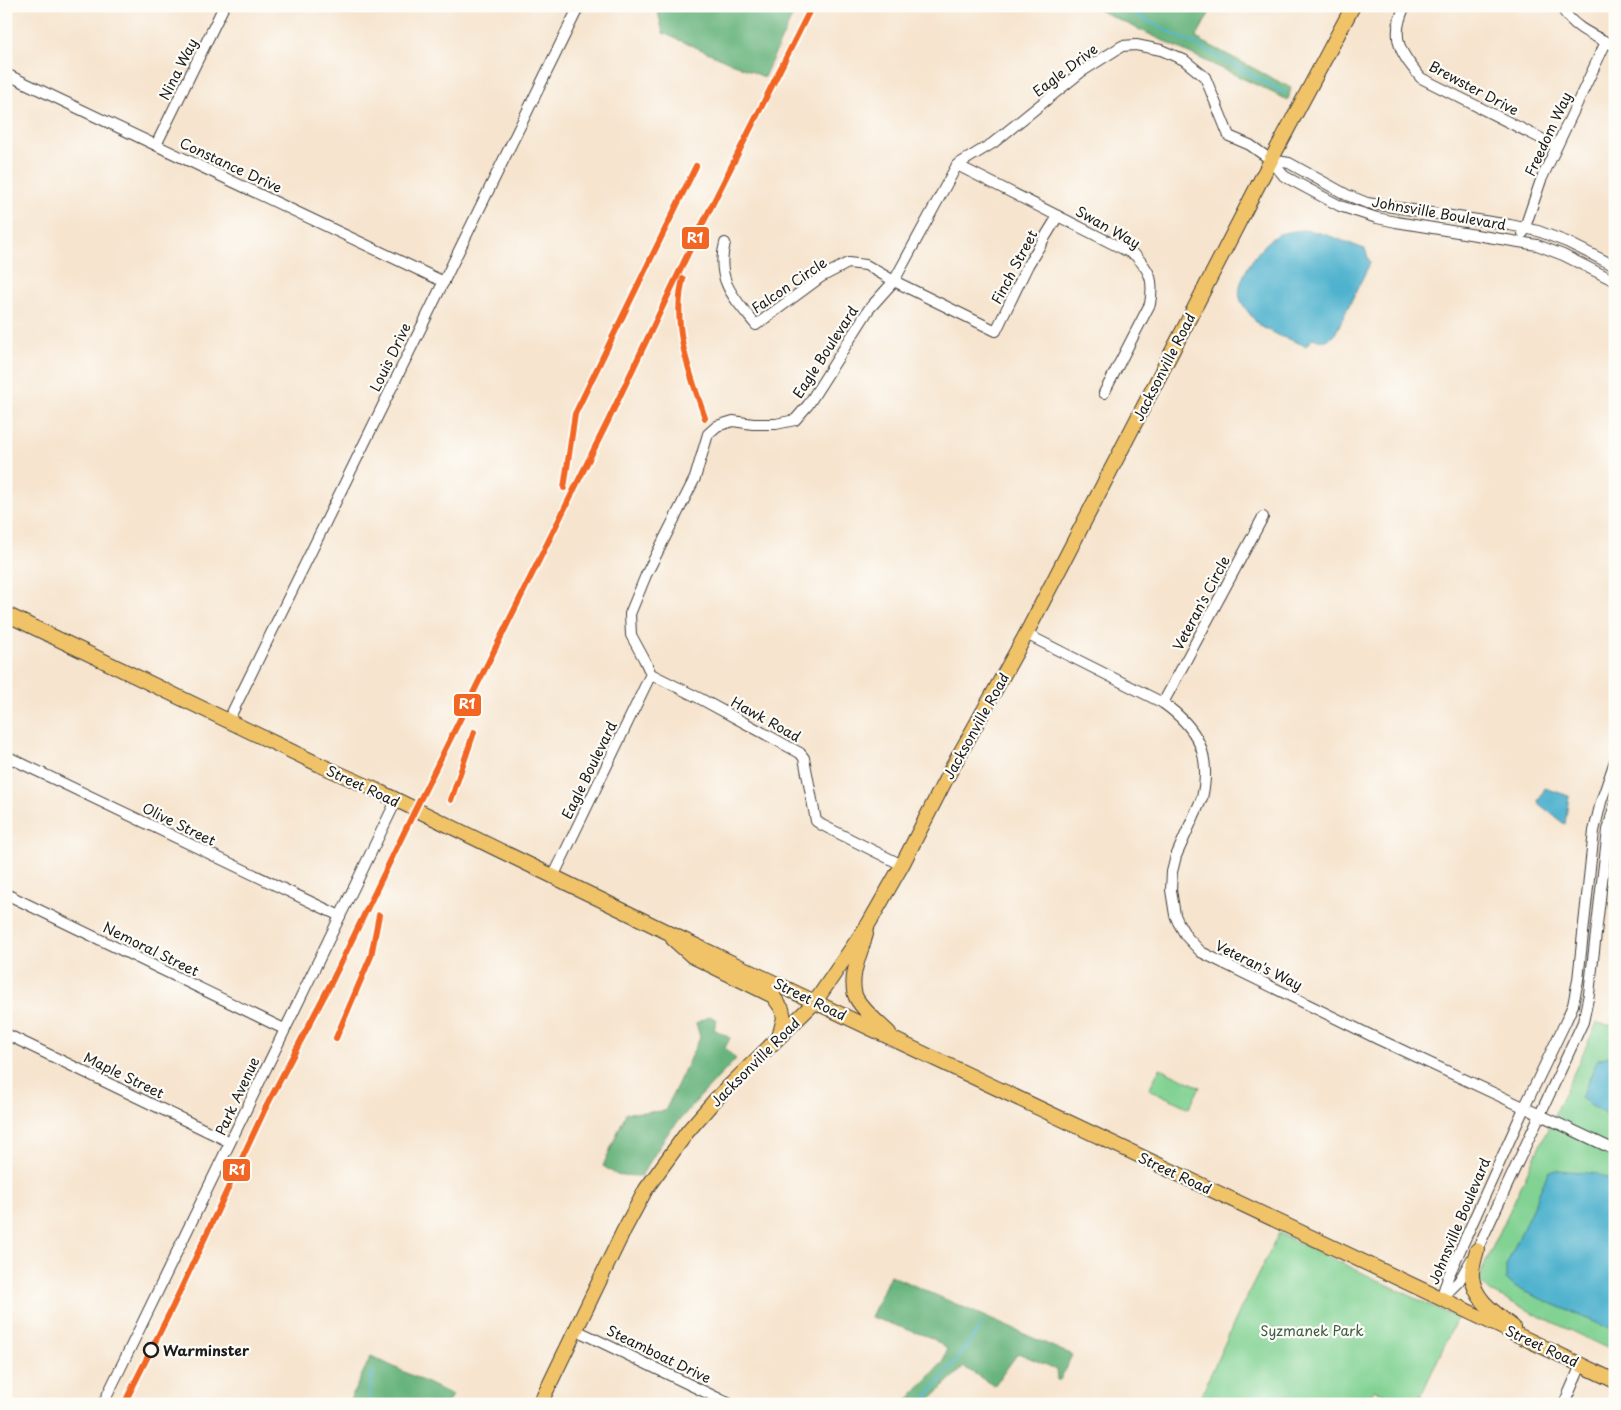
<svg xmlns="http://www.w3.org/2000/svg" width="1621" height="1410" viewBox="0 0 1621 1410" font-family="'Playpen Sans',sans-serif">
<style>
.green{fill:#81d293;stroke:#4e7758}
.forest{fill:#68b47d;stroke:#42684c}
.water{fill:#4fb2ce;stroke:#366775}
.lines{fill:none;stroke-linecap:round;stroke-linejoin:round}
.stream{stroke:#4fb2ce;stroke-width:2.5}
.minor-casing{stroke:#3d3a37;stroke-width:12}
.major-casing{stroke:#3d3a37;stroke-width:16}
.minor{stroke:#fff;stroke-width:10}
.major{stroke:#f1c369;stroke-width:14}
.rail-1-casing{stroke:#fdfcf7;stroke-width:10}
.rail-1{stroke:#f26522;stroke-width:6}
.stop-dot{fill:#fdfcf7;stroke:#1c1c1c;stroke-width:2.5}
.labels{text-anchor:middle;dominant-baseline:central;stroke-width:4.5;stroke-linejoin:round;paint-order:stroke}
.street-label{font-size:14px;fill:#1c1c1c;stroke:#fdfcf7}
.park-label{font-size:14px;fill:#3f5c46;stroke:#fdfcf7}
.stop-label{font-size:14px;font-weight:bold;fill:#1c1c1c;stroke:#fdfcf7;text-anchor:start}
.line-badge{stroke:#fdfcf7;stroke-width:2}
.badge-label{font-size:14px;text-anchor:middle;font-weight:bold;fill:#fff}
</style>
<rect width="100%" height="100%" fill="#fdfcf7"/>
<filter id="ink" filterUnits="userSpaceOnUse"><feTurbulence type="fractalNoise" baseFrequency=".02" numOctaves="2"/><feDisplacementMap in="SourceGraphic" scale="10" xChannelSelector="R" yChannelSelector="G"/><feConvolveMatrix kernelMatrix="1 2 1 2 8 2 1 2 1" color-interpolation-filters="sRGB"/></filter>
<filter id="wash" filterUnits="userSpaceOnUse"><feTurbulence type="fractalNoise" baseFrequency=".0096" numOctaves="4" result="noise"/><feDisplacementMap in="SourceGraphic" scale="20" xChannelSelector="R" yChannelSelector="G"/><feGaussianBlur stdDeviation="1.12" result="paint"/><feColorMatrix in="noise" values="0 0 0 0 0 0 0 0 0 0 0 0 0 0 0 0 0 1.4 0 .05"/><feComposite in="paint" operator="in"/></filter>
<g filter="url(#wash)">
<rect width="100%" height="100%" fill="#f6e4ce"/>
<g class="green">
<polygon points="1597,1023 1614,1026 1615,1027 1615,1352 1490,1292 1480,1282 1482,1270"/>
<polygon points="1160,1068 1200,1087 1189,1108 1149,1089"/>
<polygon points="1279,1233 1457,1318 1417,1404 1374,1390 1367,1404 1197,1404 1240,1310"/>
</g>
<g class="forest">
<polygon points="654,6 797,6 764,77 663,33 658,12"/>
<polygon points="1090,6 1213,6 1196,38 1291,88 1288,100"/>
<polygon points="710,1016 717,1020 714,1029 730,1038 725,1048 736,1059 699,1098 668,1133 641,1176 617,1175 603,1166 626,1113 665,1111 700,1037 696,1023"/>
<polygon points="890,1275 1072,1355 1060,1380 1057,1380 1056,1369 1018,1353 994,1386 964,1367 925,1404 904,1404 943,1362 947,1349 932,1338 871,1317"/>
<polygon points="371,1356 452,1395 447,1404 348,1404"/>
</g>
<g class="water">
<path d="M1302,230C1323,231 1344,242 1365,249L1370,263L1334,336C1326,341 1322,342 1313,338L1306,346C1292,340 1267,333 1257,323C1252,317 1244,307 1241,301C1232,282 1262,242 1279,234C1286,232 1295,231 1302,230Z"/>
<polygon points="1545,788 1569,796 1565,824 1563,823 1539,804 1538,801"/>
<polygon points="1610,1056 1615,1061 1615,1121 1581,1098 1598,1059"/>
<polygon points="1559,1170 1597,1174 1615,1180 1615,1331 1516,1288 1506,1279 1506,1266 1549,1171"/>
</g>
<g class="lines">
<g class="stream">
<polyline points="1120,6 1183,39 1194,43 1285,93"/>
<polyline points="368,1404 373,1371"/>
<polyline points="920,1404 943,1377 982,1325"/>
</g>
</g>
</g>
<g filter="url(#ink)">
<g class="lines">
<g class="minor-casing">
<g id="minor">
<path d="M1405,6C1389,38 1401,54 1421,78L1556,146"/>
<path d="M1561,6C1571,27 1594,36 1615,46"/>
<polyline points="6,74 444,282"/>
<polyline points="156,145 224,6"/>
<polyline points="1271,160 1289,163 1347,195 1367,203 1510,225 1538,231 1567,242 1615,266"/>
<path d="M957,165L1135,255C1151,272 1154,280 1150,304L1104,393"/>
<polyline points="1523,233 1541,180 1606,42"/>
<path d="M725,243C715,280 734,298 756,325L821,277L848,263L866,265L894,281L996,331L1028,265L1058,216"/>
<path d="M1026,634L1163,703C1198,728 1212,755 1202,798L1176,856L1172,872L1171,890L1175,915L1178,922L1186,936L1201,952L1378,1039L1615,1150"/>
<polyline points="651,674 644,659 631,635 630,614 646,575 695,478 708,434 717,426 733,421 753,424 776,424 795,420 808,405 869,309 894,281 957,165 993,143 1081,72 1122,46 1136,45 1161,50 1184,60 1205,77 1229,136 1250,145 1271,160 1284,176 1325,198 1340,206 1377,218 1396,222 1537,245 1563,255 1615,281"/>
<polyline points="651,674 699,698 800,753 804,758 816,821 822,825 902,865"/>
<polyline points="1163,703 1263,517"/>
<polyline points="228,721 579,6"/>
<polyline points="6,756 340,916"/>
<polyline points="553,877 651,674"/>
<polyline points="6,894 284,1029"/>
<polyline points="6,1034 230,1142"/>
<polyline points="1443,1297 1459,1281 1477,1250 1583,1022 1589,994 1608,830 1615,803"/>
<polyline points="1441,1299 1448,1277 1525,1106 1566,1021 1573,1005 1578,980 1594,831 1601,802 1615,761"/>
<polyline points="576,1330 730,1404"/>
<polyline points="103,1404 396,801"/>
<polyline points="1564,1404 1581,1365"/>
</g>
</g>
<g class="major-casing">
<g id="major">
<polyline points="6,614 320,765 376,790 665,931 1615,1381"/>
<path d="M866,934C861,952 849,976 855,995C859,1007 880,1024 889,1033"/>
<polyline points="673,939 692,956 773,996 782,1009 784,1018 779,1037"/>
<path d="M1477,1250C1475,1258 1471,1269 1472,1277C1475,1301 1496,1313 1513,1327"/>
<polyline points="540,1404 624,1230 646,1189 688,1131 715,1100 815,1002 869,923 902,865 948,775 1024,638 1271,160 1353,6"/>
</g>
</g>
<use href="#minor" class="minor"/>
<use href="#major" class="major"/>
<g class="rail-1-casing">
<g id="rail-1">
<path d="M683,279C671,328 690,373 705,418"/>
<polyline points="564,488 575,414 696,166"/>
<polyline points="451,800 474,732"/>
<polyline points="336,1038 371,956 379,915"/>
<polyline points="124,1404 173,1306 265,1109 332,981 415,810 608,421 693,243 812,6"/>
</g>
</g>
<use href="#rail-1" class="rail-1"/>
</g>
</g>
<circle class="stop-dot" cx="151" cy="1350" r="7"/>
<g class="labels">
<g class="street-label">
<text transform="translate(178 69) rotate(-63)">Nina Way</text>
<text transform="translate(1065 70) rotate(-37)">Eagle Drive</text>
<text transform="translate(1474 88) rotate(28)">Brewster Drive</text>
<text transform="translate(1548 134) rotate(-65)">Freedom Way</text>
<text transform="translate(231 165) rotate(25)">Constance Drive</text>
<text transform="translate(1439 213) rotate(10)">Johnsville Boulevard</text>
<text transform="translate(1108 227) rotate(29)">Swan Way</text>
<text transform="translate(1014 267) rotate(-62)">Finch Street</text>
<text transform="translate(789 285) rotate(-34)">Falcon Circle</text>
<text transform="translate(825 352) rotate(-57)">Eagle Boulevard</text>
<text transform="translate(390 357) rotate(-64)">Louis Drive</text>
<text transform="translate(1164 367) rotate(-63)">Jacksonville Road</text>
<text transform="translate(1201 603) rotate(-62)">Veteran's Circle</text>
<text transform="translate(766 719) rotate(29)">Hawk Road</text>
<text transform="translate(976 726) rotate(-61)">Jacksonville Road</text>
<text transform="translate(589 770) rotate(-64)">Eagle Boulevard</text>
<text transform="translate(363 786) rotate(25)">Street Road</text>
<text transform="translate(179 824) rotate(26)">Olive Street</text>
<text transform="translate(151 949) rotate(26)">Nemoral Street</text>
<text transform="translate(1259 965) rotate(26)">Veteran's Way</text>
<text transform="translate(810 999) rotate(26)">Street Road</text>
<text transform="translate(755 1062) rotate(-45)">Jacksonville Road</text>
<text transform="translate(124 1075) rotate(26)">Maple Street</text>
<text transform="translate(237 1096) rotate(-65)">Park Avenue</text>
<text transform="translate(1175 1173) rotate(25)">Street Road</text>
<text transform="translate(1459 1221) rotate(-67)">Johnsville Boulevard</text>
<text transform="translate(1542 1346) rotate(25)">Street Road</text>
<text transform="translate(659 1354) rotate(26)">Steamboat Drive</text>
</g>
<g class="park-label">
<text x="1312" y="1330">Syzmanek Park</text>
</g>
<g class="stop-label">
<text x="163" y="1350">Warminster</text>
</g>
</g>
<g class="line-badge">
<rect x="681" y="226" width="29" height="24" rx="5" fill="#f26522"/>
<rect x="453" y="693" width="29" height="24" rx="5" fill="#f26522"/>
<rect x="222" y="1158" width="29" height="24" rx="5" fill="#f26522"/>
</g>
<g class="badge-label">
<text x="695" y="243">R1</text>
<text x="467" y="709">R1</text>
<text x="237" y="1175">R1</text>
</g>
<rect width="1621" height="1410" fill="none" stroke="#fdfcf7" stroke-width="25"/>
</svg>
